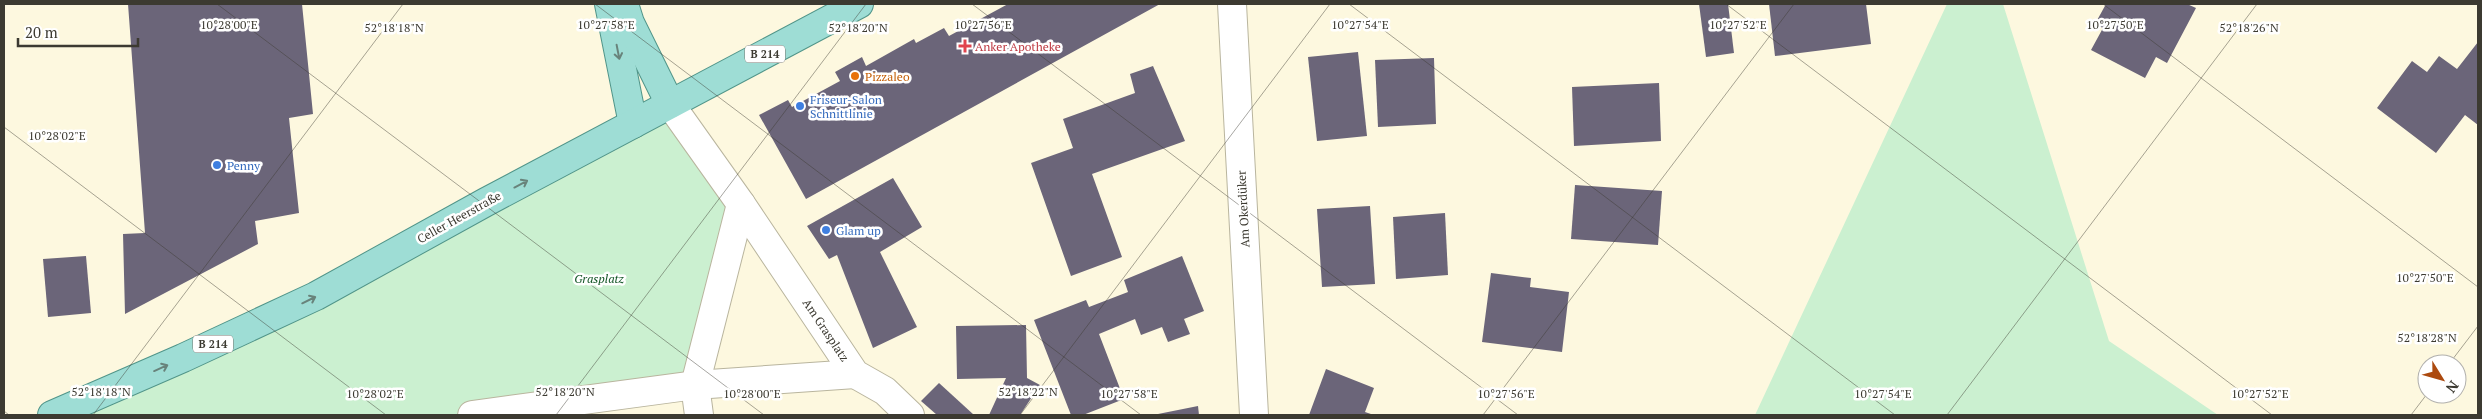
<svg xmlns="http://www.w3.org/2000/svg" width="2482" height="419" viewBox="0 0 2482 419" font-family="'PT Serif',serif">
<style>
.green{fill:#cbf0d0}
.building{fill:#6b6579}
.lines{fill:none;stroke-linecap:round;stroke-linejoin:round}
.minor-casing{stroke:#b9b59e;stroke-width:30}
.major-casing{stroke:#519589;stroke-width:30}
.minor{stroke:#fff;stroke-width:28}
.major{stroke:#9eddd5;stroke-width:28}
.oneway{stroke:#68837b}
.ticks{fill:none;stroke:#3c3a31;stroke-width:1;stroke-opacity:0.45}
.health-dot{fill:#e0444e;stroke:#fff;stroke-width:2}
.food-dot{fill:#e8710a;stroke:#fff;stroke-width:2}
.shop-dot{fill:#3f7fe0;stroke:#fff;stroke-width:2}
.labels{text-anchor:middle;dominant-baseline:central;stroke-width:5;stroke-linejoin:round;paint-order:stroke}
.shield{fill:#fff;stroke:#76756f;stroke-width:1}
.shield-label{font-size:11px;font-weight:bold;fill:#3c3a31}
.health-label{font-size:12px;fill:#be3a42;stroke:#fff;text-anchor:start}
.food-label{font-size:12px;fill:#c56008;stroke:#fff;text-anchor:start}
.shop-label{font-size:12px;fill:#366cbe;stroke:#fff;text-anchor:start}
.street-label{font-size:12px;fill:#3c3a31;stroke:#fff}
.park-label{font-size:12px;font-style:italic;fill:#115424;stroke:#fff}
.ticks-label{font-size:12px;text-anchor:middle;fill:#3c3a31;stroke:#fff;stroke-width:5;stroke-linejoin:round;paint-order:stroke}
</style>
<rect width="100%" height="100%" fill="#fdf8df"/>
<g class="green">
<polygon points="1947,4 2003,4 2109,341 2218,415 1755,415"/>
<polygon points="670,104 741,204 695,385 472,415 52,415"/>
</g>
<g class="building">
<polygon points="128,4 302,4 313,114 289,118 299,213 255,221 258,244 125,314 123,234 145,233"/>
<polygon points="1008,4 1160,4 806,199 759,115 788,100 792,107 840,81 835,72 862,57 866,66 914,39 916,43 944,28 949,36"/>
<polygon points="1699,4 1728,4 1734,53 1706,57"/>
<polygon points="1769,4 1866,4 1871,44 1775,56"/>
<polygon points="2106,4 2187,4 2196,8 2167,63 2156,57 2145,78 2091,50 2103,28 2095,24"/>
<polygon points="2478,42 2478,125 2465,115 2436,153 2377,108 2412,61 2427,72 2439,56 2457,69"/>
<polygon points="1358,52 1367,136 1317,141 1308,57"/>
<polygon points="1434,58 1436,124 1378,127 1375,60"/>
<polygon points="1153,66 1185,141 1092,174 1122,257 1071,276 1031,163 1073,148 1063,119 1135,93 1130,74"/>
<polygon points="1659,83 1661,141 1574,146 1572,87"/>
<polygon points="893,178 922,227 880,252 917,327 873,348 837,255 829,259 807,226"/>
<polygon points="1575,185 1662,191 1658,245 1571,239"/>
<polygon points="1370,206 1375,284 1322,287 1317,209"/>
<polygon points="1445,213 1448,275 1396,279 1393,217"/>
<polygon points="86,256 91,313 48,317 43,259"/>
<polygon points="1182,256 1204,311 1184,319 1190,334 1168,342 1162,327 1141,335 1135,319 1099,334 1124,399 1083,415 1071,415 1034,320 1086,300 1089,307 1128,292 1124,280"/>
<polygon points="1491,273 1531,278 1530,287 1569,292 1562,352 1482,342"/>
<polygon points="1026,325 1027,378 1040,385 1020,415 989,415 1006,378 957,379 956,326"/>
<polygon points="1326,369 1374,388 1365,412 1374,415 1309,415"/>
<polygon points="939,383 974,415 937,415 921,401"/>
<polygon points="1198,406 1199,415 1158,415 1158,414"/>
</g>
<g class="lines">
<g class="minor-casing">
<g id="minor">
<polyline points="1232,4 1254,415"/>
<polyline points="670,104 741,204 855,374 885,391 910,415"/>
<polyline points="472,415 695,385 855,374"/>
<polyline points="699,415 695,385 741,204"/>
</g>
</g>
<g class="major-casing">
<g id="major">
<polyline points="609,4 633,124"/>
<polyline points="624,4 630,23 670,104"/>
<polyline points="52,415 183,358 316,296 486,202 859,4"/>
</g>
</g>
<use href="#minor" class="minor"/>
<use href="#major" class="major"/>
</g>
<defs><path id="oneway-shaft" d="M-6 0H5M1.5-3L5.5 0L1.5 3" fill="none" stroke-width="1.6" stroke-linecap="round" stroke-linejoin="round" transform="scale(1.25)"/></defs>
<g class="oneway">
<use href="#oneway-shaft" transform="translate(618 52) rotate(79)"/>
<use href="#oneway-shaft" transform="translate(521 184) rotate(-28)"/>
<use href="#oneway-shaft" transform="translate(309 300) rotate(-26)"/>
<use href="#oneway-shaft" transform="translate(161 368) rotate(-24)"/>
</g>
<path class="ticks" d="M217,4L764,415M595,4L1141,415M972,4L1518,415M1349,4L1895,415M1726,4L2272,415M2103,4L2478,287M4,127L386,415M2449,364L2478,326M4,411L9,415M93,415L403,4M556,415L866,4M1020,415L1330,4M1483,415L1794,4M1947,415L2257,4M2411,415L2427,394"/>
<path class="health-dot" d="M962.5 38.5h5v5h5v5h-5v5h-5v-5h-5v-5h5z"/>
<circle class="food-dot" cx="855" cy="76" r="5"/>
<g class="shop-dot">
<circle cx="800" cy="106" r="5"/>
<circle cx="217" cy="165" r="5"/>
<circle cx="826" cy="230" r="5"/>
</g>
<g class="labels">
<g class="shield">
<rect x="745" y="45.5" width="40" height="17" rx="4"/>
<rect x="193" y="335.5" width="40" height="17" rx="4"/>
</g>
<g class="shield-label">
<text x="765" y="54">B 214</text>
<text x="213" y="344">B 214</text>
</g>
<g class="health-label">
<text x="975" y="46">Anker Apotheke</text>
</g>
<g class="food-label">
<text x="865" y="76">Pizzaleo</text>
</g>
<g class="shop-label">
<text x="810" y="99">Friseur-Salon<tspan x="810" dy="14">Schnittlinie</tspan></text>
<text x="227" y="165">Penny</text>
<text x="836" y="230">Glam up</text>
</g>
<g class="street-label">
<text transform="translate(1243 209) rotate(-93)">Am Okerdüker</text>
<text transform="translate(459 217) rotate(-29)">Celler Heerstraße</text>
<text transform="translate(826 330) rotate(56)">Am Grasplatz</text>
</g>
<g class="park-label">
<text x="599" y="278">Grasplatz</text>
</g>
</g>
<g class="ticks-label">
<text x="2115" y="29">10°27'50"E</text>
<text x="229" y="29">10°28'00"E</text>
<text x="983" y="29">10°27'56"E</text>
<text x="606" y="29">10°27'58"E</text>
<text x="1360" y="29">10°27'54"E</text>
<text x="1738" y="29">10°27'52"E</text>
<text x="394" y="32">52°18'18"N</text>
<text x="858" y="32">52°18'20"N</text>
<text x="2249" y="32">52°18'26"N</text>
<text x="57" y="140">10°28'02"E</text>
<text x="2425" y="282">10°27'50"E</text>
<text x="2427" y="342">52°18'28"N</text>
<text x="101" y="396">52°18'18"N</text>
<text x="565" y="396">52°18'20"N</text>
<text x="1028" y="396">52°18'22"N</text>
<text x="375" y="398">10°28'02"E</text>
<text x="752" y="398">10°28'00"E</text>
<text x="1129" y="398">10°27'58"E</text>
<text x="1506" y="398">10°27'56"E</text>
<text x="1883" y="398">10°27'54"E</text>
<text x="2260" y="398">10°27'52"E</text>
</g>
<rect width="2482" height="419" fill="none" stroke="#3c3a31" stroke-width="10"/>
<g transform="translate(2442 379) rotate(127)"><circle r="24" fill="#ffffff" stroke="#b1b0ad"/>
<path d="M0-4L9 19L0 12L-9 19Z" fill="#ac4a0f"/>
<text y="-8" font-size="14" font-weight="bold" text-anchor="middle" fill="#3c3a31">N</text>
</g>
<path d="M18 38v8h120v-8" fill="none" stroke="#3c3a31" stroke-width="2.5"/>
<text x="25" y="38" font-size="15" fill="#3c3a31" stroke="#ffffff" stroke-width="4" paint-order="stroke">20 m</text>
</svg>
